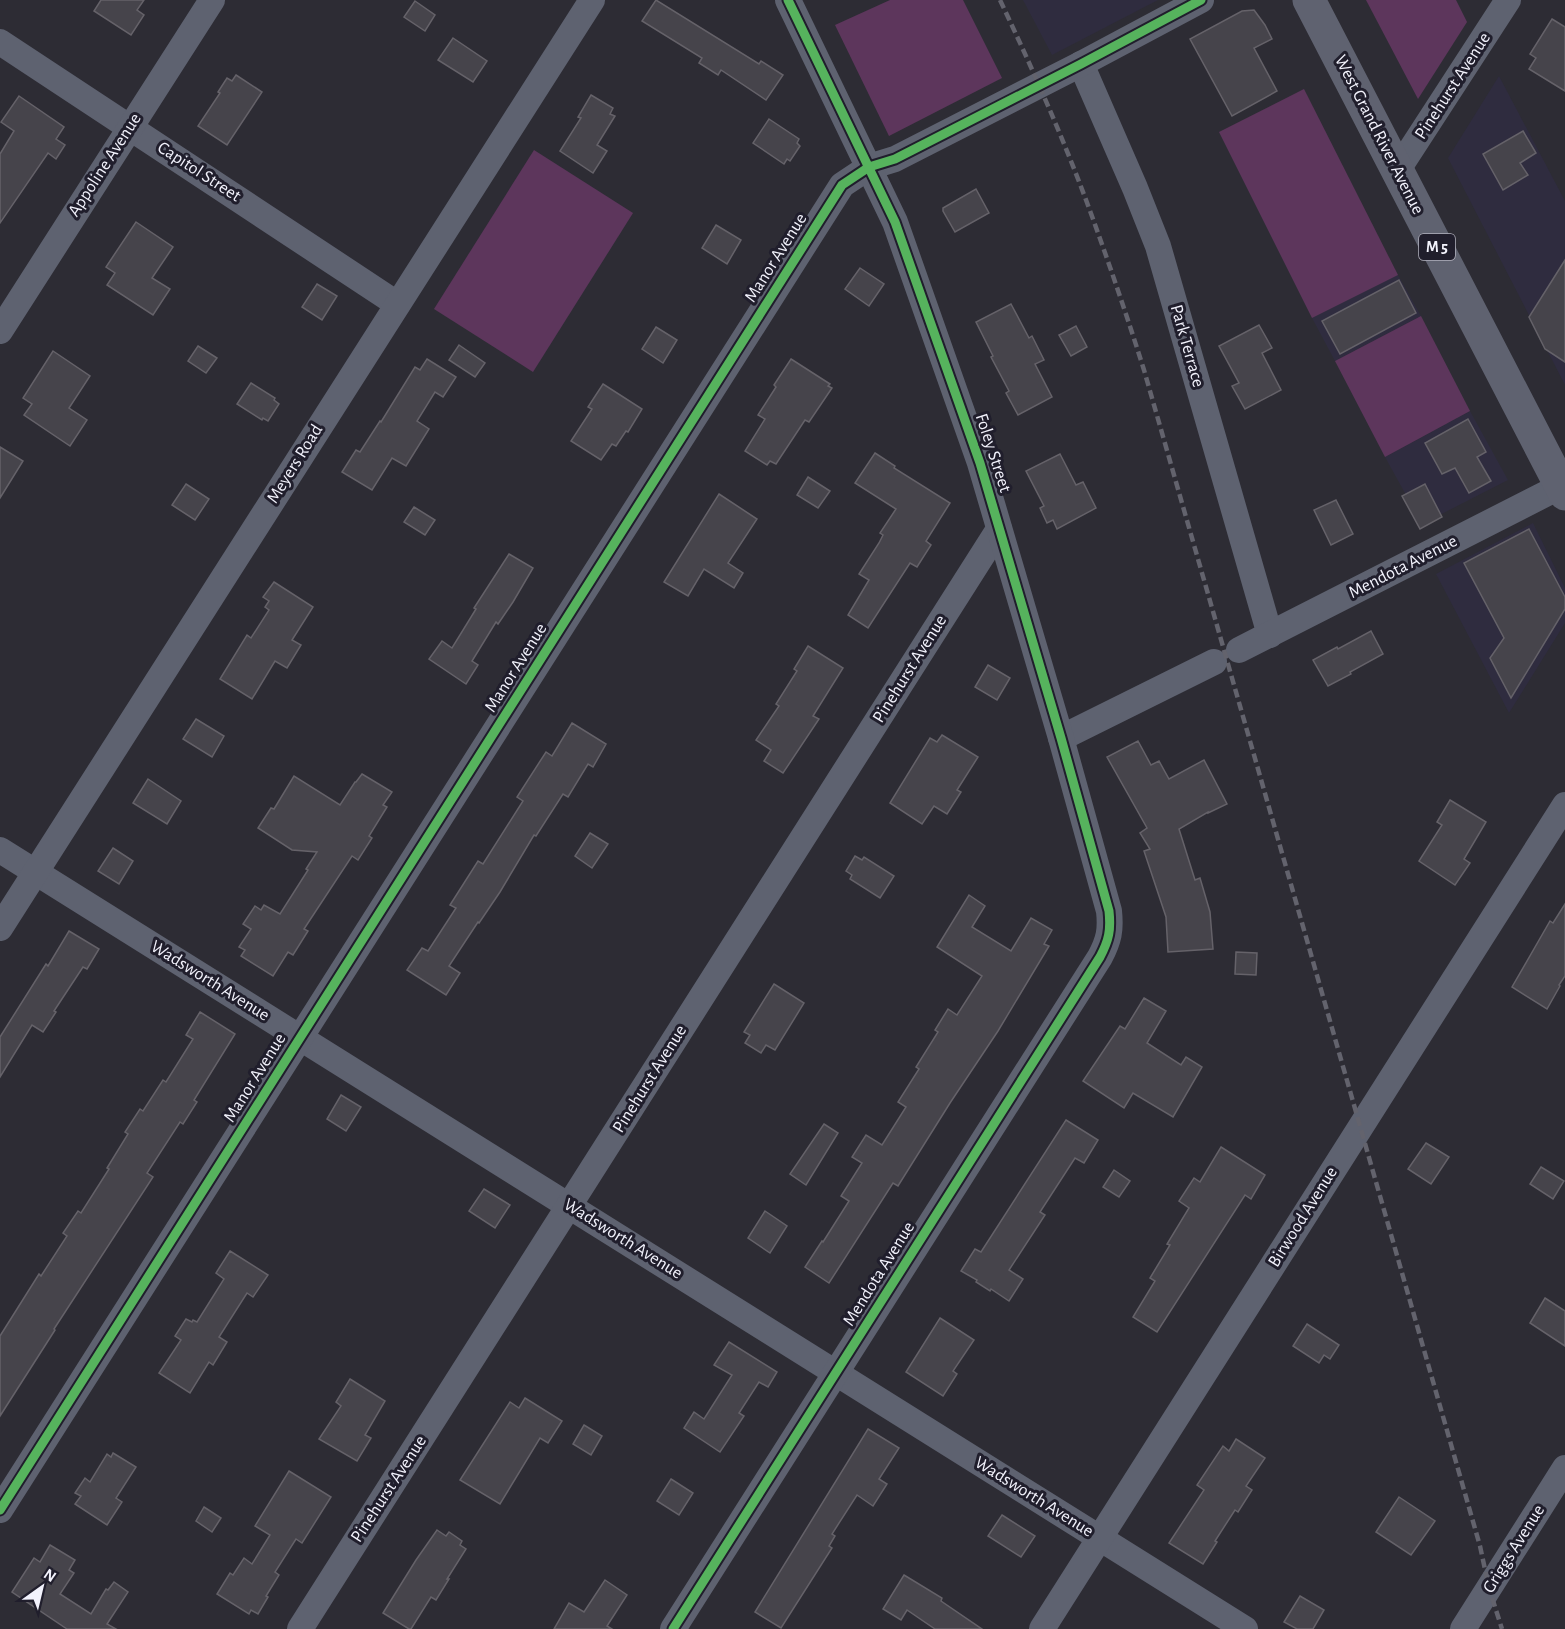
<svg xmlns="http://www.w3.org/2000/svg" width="1565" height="1629" viewBox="0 0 1565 1629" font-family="'Alegreya Sans',sans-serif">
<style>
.built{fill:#2f2c3f}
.green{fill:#5d365c}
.building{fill:#46444b;stroke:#656269;stroke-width:1.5}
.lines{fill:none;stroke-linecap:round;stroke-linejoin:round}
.minor{stroke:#5e6270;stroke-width:26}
.major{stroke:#5f6270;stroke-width:33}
.rail{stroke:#63636d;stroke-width:4.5;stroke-dasharray:9 4.5;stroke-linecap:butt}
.cycleway-casing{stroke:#201e2c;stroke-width:13}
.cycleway{stroke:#56b35d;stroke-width:9}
.labels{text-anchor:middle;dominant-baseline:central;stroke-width:6;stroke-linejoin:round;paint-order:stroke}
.shield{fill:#201e2c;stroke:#b3b2be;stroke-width:1.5}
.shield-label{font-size:16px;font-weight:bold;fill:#f2f2fc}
.street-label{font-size:18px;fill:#f2f2fc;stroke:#201e2c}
</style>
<rect width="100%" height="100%" fill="#2d2c34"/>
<g class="built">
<polygon points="1023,0 1158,0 1052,55"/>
<polygon points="1499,76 1565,201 1565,385 1448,158"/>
<polygon points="1398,275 1421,316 1335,361 1312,318"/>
<polygon points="1470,411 1508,480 1422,524 1385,457"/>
<polygon points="1533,523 1565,588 1565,623 1509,713 1436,574"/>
</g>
<g class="green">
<polygon points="890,0 963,0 1002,78 889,136 835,25"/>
<polygon points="1366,0 1456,0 1467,22 1418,99"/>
<polygon points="1304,89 1398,275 1312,318 1219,132"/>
<polygon points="534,150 633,213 533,372 434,309"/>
<polygon points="1421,316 1470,411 1385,457 1335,361"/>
</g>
<g class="building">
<polygon points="101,0 144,0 137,10 144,15 131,35 94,11"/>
<polygon points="656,0 759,64 761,61 783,75 766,100 721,70 718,75 699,63 702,58 642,21"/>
<polygon points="415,1 435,15 425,31 404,17"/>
<polygon points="1254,10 1265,25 1272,39 1254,48 1277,91 1232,116 1190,39 1242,11"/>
<polygon points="1552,19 1565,27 1565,91 1529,69 1536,58 1530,54"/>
<polygon points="453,38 487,61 473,82 438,60"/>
<polygon points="236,75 262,92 227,145 198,126 220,93 218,92 227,78 232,81"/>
<polygon points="591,95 613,108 610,114 615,116 597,145 607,151 593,173 560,151 581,118 578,117"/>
<polygon points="19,96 64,127 56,139 65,145 56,159 48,153 0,223 0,154 14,131 1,122"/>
<polygon points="769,119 799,139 797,143 800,146 790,161 787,159 784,164 753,143"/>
<polygon points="1523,131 1536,153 1520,163 1528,175 1503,190 1483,154"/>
<polygon points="976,189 989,213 955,232 943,211 943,208"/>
<polygon points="136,222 173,247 152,278 170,289 153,315 107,285 115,273 106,267"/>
<polygon points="716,225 741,240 727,264 702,248"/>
<polygon points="1565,260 1565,362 1545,349 1529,317"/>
<polygon points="860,268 884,284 869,306 845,289"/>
<polygon points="1399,280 1416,313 1340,354 1322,321"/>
<polygon points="317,284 337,296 322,320 302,307"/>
<polygon points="1011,304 1029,338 1032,336 1044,360 1035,364 1052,397 1018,415 1006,393 1009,391 991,357 993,356 976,322"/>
<polygon points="1259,325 1272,348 1262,353 1281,390 1245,409 1232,386 1239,383 1219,346"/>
<polygon points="1076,326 1087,347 1071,356 1059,335"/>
<polygon points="656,327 677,340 663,363 642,349"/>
<polygon points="459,345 485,363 475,377 449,360"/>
<polygon points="198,346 217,358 206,373 188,361"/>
<polygon points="53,351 90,376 69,408 87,420 70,446 24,415 32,404 23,398"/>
<polygon points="427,359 456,377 443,397 435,392 417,421 429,429 406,466 392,458 372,490 342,472 356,450 360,452 380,421 381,422 415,367 420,370"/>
<polygon points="791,359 830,384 828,386 832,388 809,422 805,420 776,464 770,461 767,465 745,451 765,419 758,415 776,387 774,385"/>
<polygon points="251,383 275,398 274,400 279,404 268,421 263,418 262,420 237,404"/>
<polygon points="603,384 642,409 628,432 626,431 616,446 612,444 601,460 571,441 592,409 588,407"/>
<polygon points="1468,419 1486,452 1477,457 1491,481 1469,493 1455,468 1442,474 1425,443"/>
<polygon points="0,447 23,461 0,498"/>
<polygon points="875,453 895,466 894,468 950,503 926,541 931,545 917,567 910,563 868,628 848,615 869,580 859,574 879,543 883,535 880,533 896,509 855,483"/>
<polygon points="1060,454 1076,485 1083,482 1096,508 1057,529 1053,520 1047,523 1040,508 1044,506 1026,471"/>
<polygon points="808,477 830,491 818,508 797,495"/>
<polygon points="186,484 209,499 195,520 172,505"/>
<polygon points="1425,484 1442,517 1420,529 1402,496"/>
<polygon points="719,494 757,519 728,563 743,573 734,588 704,569 688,596 664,582"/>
<polygon points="1336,500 1353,534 1331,545 1314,510"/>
<polygon points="414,507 435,520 425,535 404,522"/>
<polygon points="1529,529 1565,597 1565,609 1511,698 1490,658 1504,638 1464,563"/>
<polygon points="509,554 533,568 513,602 498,624 496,622 472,661 478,665 466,684 429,659 442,641 452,648 476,609 474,608"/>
<polygon points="274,582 313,607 292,640 301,645 287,668 275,661 252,699 220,679 247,635 251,638 269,610 265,607 269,601 263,597"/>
<polygon points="1371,631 1383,654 1350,672 1351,674 1328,686 1313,660 1337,647 1338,649"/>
<polygon points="808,646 843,668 813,716 819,719 783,773 764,761 771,750 756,740 779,706 776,704 797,671 794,669"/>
<polygon points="988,665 1010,678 997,700 975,687"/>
<polygon points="196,719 224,736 212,757 183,739"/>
<polygon points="572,723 606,744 593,767 588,764 568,797 563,794 536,836 534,835 500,892 479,923 478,922 449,966 460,973 446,995 407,970 422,948 428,951 456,908 450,905 478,861 483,864 523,801 517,797 546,752 552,756"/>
<polygon points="942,735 978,757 957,790 961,792 947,814 934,806 922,824 890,803 930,738 937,742"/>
<polygon points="1138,741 1151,765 1159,761 1169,779 1204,760 1227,804 1208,813 1208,812 1179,829 1195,880 1200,878 1210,912 1213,949 1168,952 1166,917 1144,851 1150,849 1140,833 1147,828 1107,757"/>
<polygon points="362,774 392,792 383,805 387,807 369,836 372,838 358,860 352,856 304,929 308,931 293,955 288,952 273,976 241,956 245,950 239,947 251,929 243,924 255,906 261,910 264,905 280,914 308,870 306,869 317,852 292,850 258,828 271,808 274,809 294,776 340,805 355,782 356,782"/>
<polygon points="148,779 181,801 167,824 133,803"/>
<polygon points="1450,800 1486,822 1464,859 1470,863 1455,885 1419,861 1442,825 1437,822"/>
<polygon points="590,833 608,844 592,868 575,856"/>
<polygon points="113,848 133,861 119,884 98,871"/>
<polygon points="855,856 862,860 864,857 894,876 880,898 850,879 852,875 846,871"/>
<polygon points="969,895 985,906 972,927 1011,951 1031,918 1052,930 1044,944 1049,946 998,1031 950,1103 898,1186 893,1183 829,1283 805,1267 822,1241 823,1242 849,1201 841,1196 862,1163 852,1157 866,1135 882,1145 906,1107 898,1102 919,1069 916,1067 938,1032 935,1030 948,1009 957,1015 982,976 937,947"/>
<polygon points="1565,904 1565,976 1559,985 1560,986 1547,1009 1512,987 1550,921 1553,923"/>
<polygon points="69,931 99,949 87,969 83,967 54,1011 56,1012 43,1032 32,1025 0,1077 0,1037 46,964 48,966"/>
<polygon points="1236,952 1257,953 1256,975 1235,974"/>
<polygon points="774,984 804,1003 775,1050 766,1045 761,1053 745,1043 750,1035 744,1032"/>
<polygon points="1144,998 1166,1011 1147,1043 1181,1065 1186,1057 1202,1067 1173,1117 1133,1093 1124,1108 1083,1081 1120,1026 1125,1029"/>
<polygon points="200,1012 235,1034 194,1100 197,1102 183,1124 180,1122 147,1173 153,1177 54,1329 55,1330 0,1416 0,1336 39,1274 41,1276 67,1236 63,1233 78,1211 81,1213 109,1169 107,1168 128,1134 125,1132 140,1109 143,1111 163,1080 166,1082 193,1039 186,1035"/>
<polygon points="341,1095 361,1107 346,1131 327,1119"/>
<polygon points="1066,1120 1098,1140 1084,1163 1075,1158 1040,1212 1045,1215 1009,1270 1023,1279 1009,1301 991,1289 990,1291 976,1282 977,1280 961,1271 975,1249 981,1252"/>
<polygon points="824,1124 838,1133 806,1185 790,1174"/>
<polygon points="1426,1143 1449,1157 1431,1184 1408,1169"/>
<polygon points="1221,1147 1265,1175 1251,1199 1245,1195 1157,1332 1133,1317 1155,1281 1150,1278 1170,1245 1167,1244 1189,1208 1179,1201 1194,1178 1200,1182"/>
<polygon points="1541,1167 1564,1181 1553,1199 1530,1184"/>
<polygon points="1114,1170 1130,1181 1119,1197 1103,1187"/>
<polygon points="484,1189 510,1205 495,1228 469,1211"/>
<polygon points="765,1211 787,1226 770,1253 748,1238"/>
<polygon points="230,1251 268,1275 253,1297 247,1293 219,1337 227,1342 213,1365 209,1362 190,1393 159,1373 181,1340 175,1336 186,1319 192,1322 193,1320 197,1322 224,1279 216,1273"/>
<polygon points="1545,1298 1565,1311 1565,1346 1530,1323"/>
<polygon points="940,1318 974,1340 953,1371 957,1374 943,1396 906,1372"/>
<polygon points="1307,1324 1339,1345 1330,1359 1324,1355 1319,1363 1293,1346"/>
<polygon points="729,1342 777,1372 768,1387 759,1382 739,1413 744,1416 720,1452 684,1428 694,1412 704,1419 732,1375 714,1365"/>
<polygon points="350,1379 385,1401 365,1435 371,1438 357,1461 319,1439 341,1406 336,1402"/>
<polygon points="525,1398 562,1421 548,1443 540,1438 500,1504 460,1480 510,1402 519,1408"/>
<polygon points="584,1425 602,1436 591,1455 573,1444"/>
<polygon points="868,1429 899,1448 879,1479 887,1484 873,1506 857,1495 832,1534 835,1536 829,1546 832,1548 781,1628 755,1612"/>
<polygon points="1236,1439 1265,1458 1246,1486 1252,1490 1238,1512 1235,1510 1215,1541 1217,1542 1203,1564 1169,1543 1204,1490 1197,1485 1223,1446 1229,1451"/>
<polygon points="113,1453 136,1467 116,1498 122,1502 107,1525 75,1504 81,1496 75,1493 85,1478 90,1482 107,1454 111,1457"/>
<polygon points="289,1471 331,1497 302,1543 296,1539 275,1572 279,1575 266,1596 268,1597 258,1614 251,1610 249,1614 217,1594 230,1573 233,1575 244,1558 252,1564 270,1535 255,1526"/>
<polygon points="671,1479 693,1493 679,1515 657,1501"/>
<polygon points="1399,1497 1435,1521 1411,1555 1376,1532"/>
<polygon points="204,1507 221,1518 212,1532 196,1521"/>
<polygon points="1002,1515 1035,1536 1021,1557 988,1536"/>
<polygon points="437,1530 446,1536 449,1532 462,1541 460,1545 466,1549 447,1579 449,1579 436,1600 431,1597 411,1629 409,1629 383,1613 416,1560"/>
<polygon points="50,1545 75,1560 69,1570 74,1573 60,1594 91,1614 106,1589 108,1590 114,1582 128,1592 107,1624 116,1629 67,1629 12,1592 34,1558 40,1562"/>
<polygon points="904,1575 942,1598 941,1601 982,1629 935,1629 907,1610 901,1620 883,1609"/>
<polygon points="605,1580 627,1595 607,1626 612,1629 554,1629 569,1603 584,1612"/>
<polygon points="1300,1596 1324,1610 1313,1629 1297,1629 1284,1622"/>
</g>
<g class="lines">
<g class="minor">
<polyline points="0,42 397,304"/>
<polyline points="1081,64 1135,188 1158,246 1270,635"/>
<polyline points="1397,171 1508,0"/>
<polyline points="0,331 212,0"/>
<polyline points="1239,650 1561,486 1565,482"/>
<polyline points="1061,738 1214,662"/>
<polyline points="0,850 1245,1629"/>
<polyline points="0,928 592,0"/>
<polyline points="0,1510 842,185 869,167 895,159 1081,64 1201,0"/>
<polyline points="300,1629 999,529"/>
<path d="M673,1629L1100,957C1109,940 1111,930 1109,911L1061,738L980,463L895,222L788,0"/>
<polyline points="1042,1629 1565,805"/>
<polyline points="1463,1629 1565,1468"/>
</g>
<polyline class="major" points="1309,0 1565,494"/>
<path class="rail" d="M1000,0C1034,72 1066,144 1093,219C1111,269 1128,319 1144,370L1480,1546L1489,1588L1502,1629"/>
<g class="cycleway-casing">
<g id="cycleway">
<polyline points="0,1510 842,185 869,167 895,159 1081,64 1201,0"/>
<path d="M673,1629L1100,957C1109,940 1111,930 1109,911L1061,738L980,463L895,222L788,0"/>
</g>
</g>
<use href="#cycleway" class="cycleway"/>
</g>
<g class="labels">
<rect class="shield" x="1419" y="234" width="36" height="26" rx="4.5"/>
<g class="shield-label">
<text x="1437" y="247">M 5</text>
</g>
<g class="street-label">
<text transform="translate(1453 86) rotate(-57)">Pinehurst Avenue</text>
<text transform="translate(1379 135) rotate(63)">West Grand River Avenue</text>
<text transform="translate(105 165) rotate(-57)">Appoline Avenue</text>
<text transform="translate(199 172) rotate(33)">Capitol Street</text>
<text transform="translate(776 258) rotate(-58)">Manor Avenue</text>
<text transform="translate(1187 346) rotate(74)">Park Terrace</text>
<text transform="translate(993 453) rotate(72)">Foley Street</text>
<text transform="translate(295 464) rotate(-58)">Meyers Road</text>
<text transform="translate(1403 567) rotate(-27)">Mendota Avenue</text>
<text transform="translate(516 668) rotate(-58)">Manor Avenue</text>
<text transform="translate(910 669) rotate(-58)">Pinehurst Avenue</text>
<text transform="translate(210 981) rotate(32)">Wadsworth Avenue</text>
<text transform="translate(255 1078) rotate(-58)">Manor Avenue</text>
<text transform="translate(650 1079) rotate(-58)">Pinehurst Avenue</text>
<text transform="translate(1303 1217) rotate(-58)">Birwood Avenue</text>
<text transform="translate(623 1239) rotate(32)">Wadsworth Avenue</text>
<text transform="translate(879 1274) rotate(-58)">Mendota Avenue</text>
<text transform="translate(389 1489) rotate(-57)">Pinehurst Avenue</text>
<text transform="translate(1034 1497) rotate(32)">Wadsworth Avenue</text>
<text transform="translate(1514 1549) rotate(-58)">Griggs Avenue</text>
</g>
</g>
<g transform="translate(42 1587) rotate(34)" stroke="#201e2c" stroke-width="4.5" paint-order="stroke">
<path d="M0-4.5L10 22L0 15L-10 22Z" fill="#f2f2fc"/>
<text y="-9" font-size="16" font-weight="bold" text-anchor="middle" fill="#f2f2fc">N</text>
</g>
</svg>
